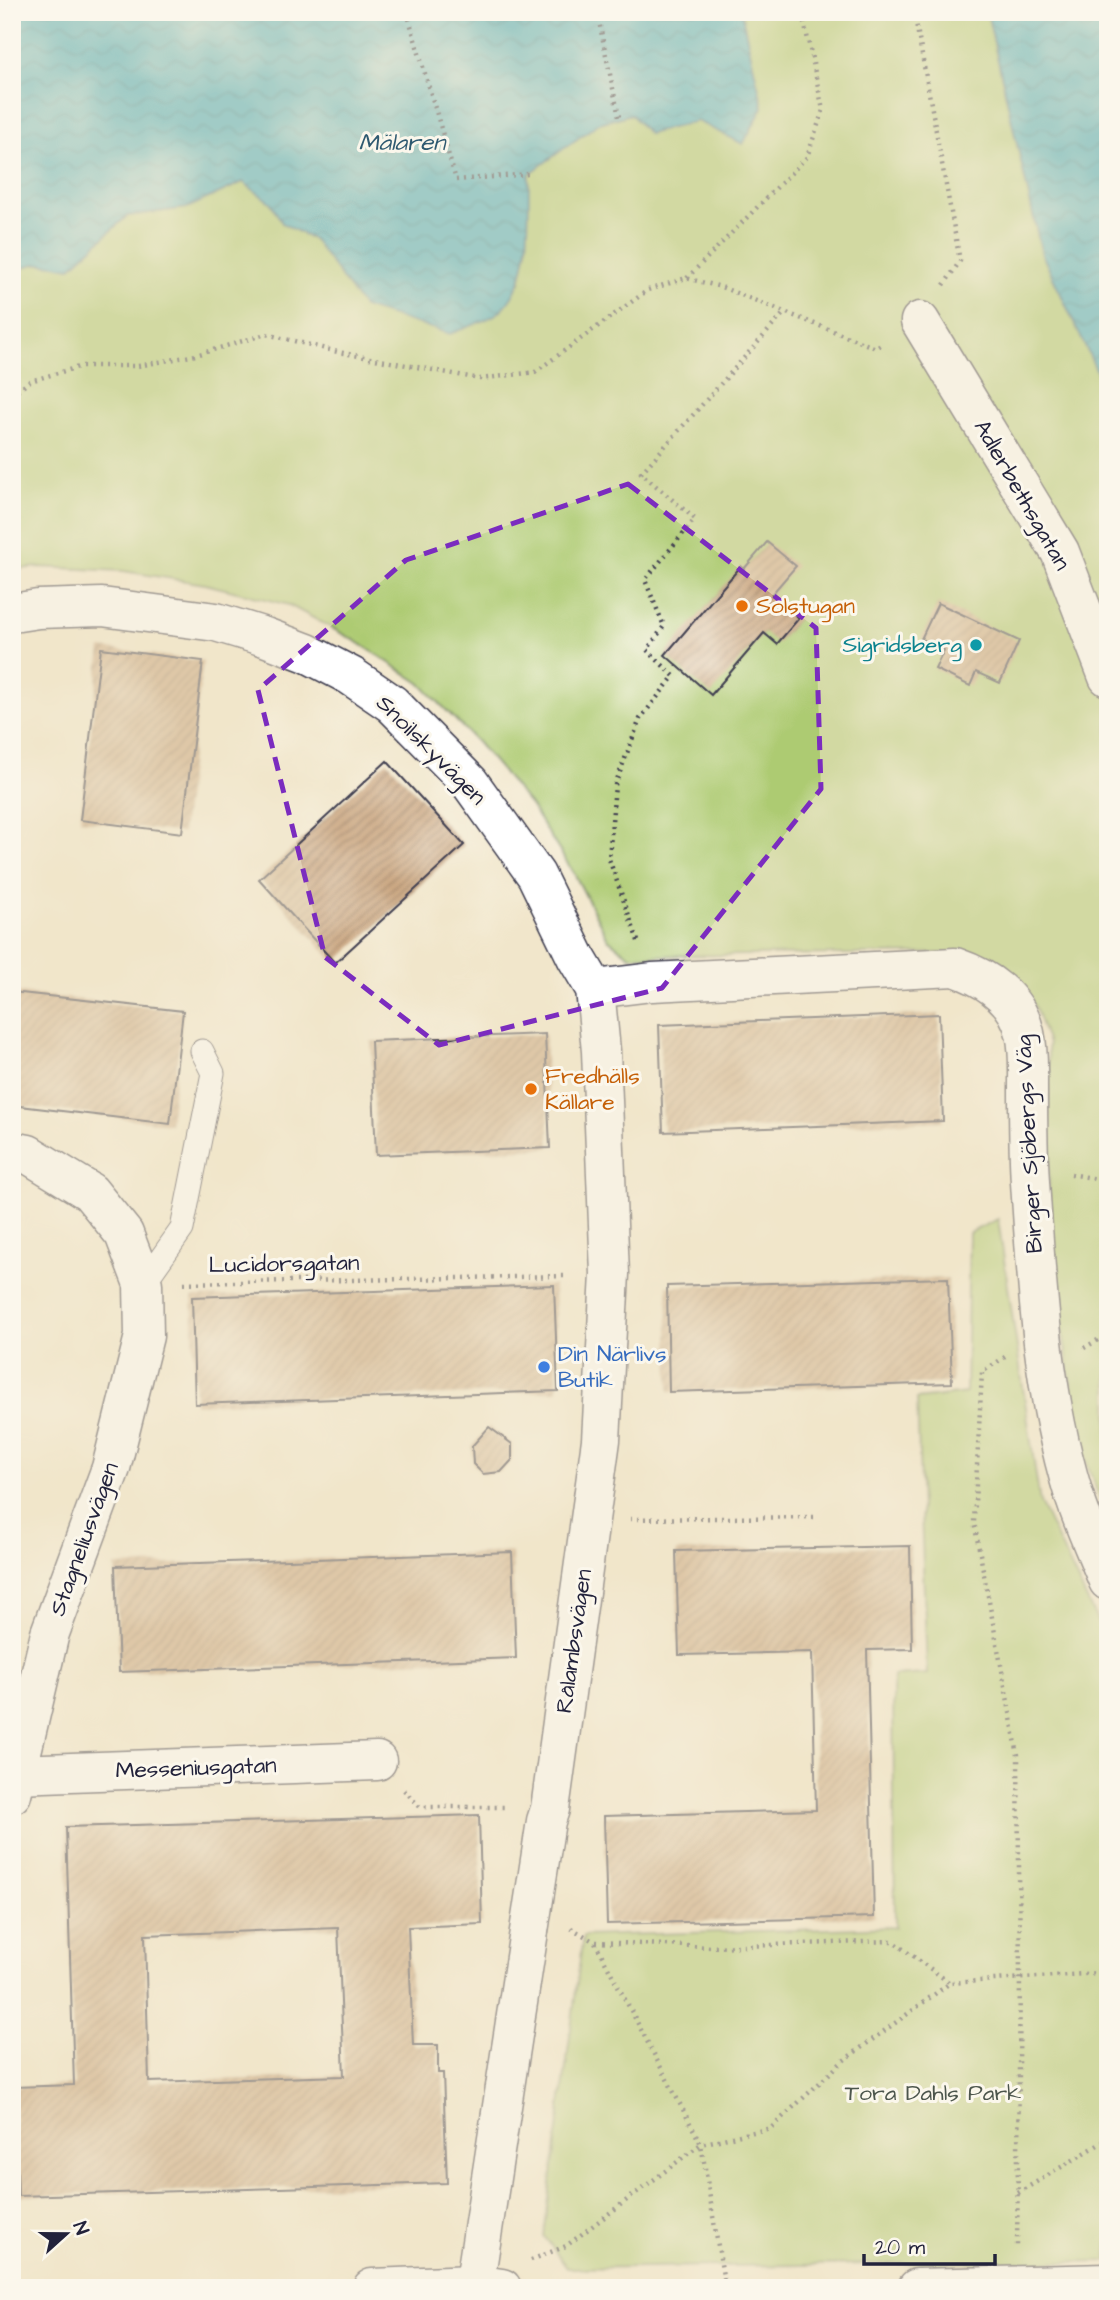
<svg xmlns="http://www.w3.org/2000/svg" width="1120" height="2300" viewBox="0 0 1120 2300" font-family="'Architects Daughter',sans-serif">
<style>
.park{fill:#adcb72;stroke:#687656;stroke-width:2}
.water{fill:url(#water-waves);stroke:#32667e;stroke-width:2}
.building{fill:url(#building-hatch);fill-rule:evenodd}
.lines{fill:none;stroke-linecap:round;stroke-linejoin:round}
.lane-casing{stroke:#413f51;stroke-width:25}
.street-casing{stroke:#413f51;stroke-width:41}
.path{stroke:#413f51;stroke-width:4.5;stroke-dasharray:2 5;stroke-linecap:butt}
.lane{stroke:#fff;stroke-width:23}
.street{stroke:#fff;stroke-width:38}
.marked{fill:none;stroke:#7b2cbf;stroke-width:5;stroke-dasharray:14 9;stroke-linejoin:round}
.food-dot{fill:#e8710a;stroke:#fbf7ec;stroke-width:2.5}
.culture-dot{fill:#0f9aa8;stroke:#fbf7ec;stroke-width:2.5}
.shop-dot{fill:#3f7fe0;stroke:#fbf7ec;stroke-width:2.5}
.labels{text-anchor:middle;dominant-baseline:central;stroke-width:6;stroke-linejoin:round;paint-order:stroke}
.street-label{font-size:23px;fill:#22223b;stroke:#fbf7ec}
.food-label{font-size:23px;fill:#c56008;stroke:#fbf7ec;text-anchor:start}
.culture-label{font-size:23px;fill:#0d838f;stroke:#fbf7ec;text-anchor:end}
.shop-label{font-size:23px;fill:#366cbe;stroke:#fbf7ec;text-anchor:start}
.park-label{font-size:23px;fill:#4c554c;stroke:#fbf7ec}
.water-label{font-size:24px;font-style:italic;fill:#2e5970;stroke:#fbf7ec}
</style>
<defs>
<pattern id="water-waves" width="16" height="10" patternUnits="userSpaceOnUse" patternTransform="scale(1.75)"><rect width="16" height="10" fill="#41abc0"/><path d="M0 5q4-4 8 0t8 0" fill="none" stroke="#368b9d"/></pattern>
<pattern id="building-hatch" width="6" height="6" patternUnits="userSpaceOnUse" patternTransform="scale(1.75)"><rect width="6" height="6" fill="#c9a47e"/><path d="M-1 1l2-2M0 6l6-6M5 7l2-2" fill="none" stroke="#a38568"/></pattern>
</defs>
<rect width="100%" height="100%" fill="#fbf7ec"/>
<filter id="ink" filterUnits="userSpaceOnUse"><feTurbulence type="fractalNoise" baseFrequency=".0143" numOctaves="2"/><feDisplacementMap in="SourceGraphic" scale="14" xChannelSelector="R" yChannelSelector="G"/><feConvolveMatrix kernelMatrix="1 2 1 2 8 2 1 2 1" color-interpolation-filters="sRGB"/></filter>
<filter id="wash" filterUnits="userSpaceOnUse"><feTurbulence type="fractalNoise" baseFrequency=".00686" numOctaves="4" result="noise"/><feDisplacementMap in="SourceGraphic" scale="28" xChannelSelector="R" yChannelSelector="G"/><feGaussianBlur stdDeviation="1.57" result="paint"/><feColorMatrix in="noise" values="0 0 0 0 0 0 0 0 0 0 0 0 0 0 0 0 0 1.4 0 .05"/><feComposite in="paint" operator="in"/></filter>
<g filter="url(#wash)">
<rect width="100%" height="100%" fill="#f1e6cb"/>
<g class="park">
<path d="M741,12H987L1042,254L1108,395V1522L1080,1444L1049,1242L1048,1044L1035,1007L1011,972L978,953L630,956L608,939L575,875L530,805L477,742L420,683L356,641L289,605L205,584L123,571L38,567L12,570V279C27,257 47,263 70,268L127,216L187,208L243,182L271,203L282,223L314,240L363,307L499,312L520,283L527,249L529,174L599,123L632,114L648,134L697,121L743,144L763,107Z"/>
<polygon points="998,1219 1040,1503 1108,1643 1108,2261 567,2268 544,2236 583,1936 895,1927 893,1676 927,1674 917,1399 966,1393 969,1233"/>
</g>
<g class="water">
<path d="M12,12H741L763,107L743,144L697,121L648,134L631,114L599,123L529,174C528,215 534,283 499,312C488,321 463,328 450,334L363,307L314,240L282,223L271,203L243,182L187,208L127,216L70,268C47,264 27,257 12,279Z"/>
<polygon points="987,12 1108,12 1108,395 1042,254"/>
</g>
<g id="blocks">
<g class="building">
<polygon points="767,542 796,566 772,594 799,618 777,644 764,633 711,695 665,655 741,566 744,569"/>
<polygon points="938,603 1019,641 1000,683 976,672 970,686 935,669 944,650 921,639"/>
<polygon points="101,648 203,661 182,833 80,820"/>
<polygon points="387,761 464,845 335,963 259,879"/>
<polygon points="12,992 183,1011 170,1124 12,1105"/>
<polygon points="939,1014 943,1121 663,1132 659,1025"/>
<polygon points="545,1034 550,1148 376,1155 371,1041"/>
<polygon points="948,1278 952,1383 669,1392 667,1286"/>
<polygon points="554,1285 558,1391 195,1404 192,1297"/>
<polygon points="489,1427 512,1444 512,1460 501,1472 483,1474 473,1464 472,1446"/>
<polygon points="910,1546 912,1649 867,1650 874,1917 607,1924 604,1816 816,1810 812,1652 679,1655 676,1551"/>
<polygon points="512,1552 516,1658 119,1672 115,1566"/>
<path d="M479,1815L482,1924L408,1927L413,2045H438V2073H443L447,2183L18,2196L14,2087L74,2085L66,1827ZM338,1928L344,2076L149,2082L145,1935Z"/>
</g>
</g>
</g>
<g filter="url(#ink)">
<use href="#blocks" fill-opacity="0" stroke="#413f51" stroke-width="2"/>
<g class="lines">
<g class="lane-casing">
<polyline id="lane" points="143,1284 182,1229 213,1073 202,1051"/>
</g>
<g class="street-casing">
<g id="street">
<polyline points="920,321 1060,552 1108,677"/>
<polyline points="12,613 38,609 102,607 216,622 265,637 307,653 351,676 392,704 470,783 536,875 576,957 595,989 601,1051 610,1274 601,1440 550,1809 546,1821 474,2288"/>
<path d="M595,989L652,982L955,967C987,978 1017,998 1025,1033C1029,1050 1028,1069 1028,1086C1028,1118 1028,1150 1030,1182C1037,1286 1042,1391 1073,1492C1082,1522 1096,1551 1108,1581"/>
<polyline points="12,1151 28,1154 90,1192 124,1234 143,1284 144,1336 111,1468 50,1633 12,1794"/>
<polyline points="16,1774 377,1761"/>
<polyline points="372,2288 474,2284 502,2288"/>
<polyline points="917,2288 1108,2283"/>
</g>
</g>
<g class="path">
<polyline points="407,12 456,180 529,174"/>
<polyline points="597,12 619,117"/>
<polyline points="914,12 960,261 942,288"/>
<polyline points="687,278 807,157 823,110 802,12"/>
<polyline points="12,395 30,381 82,366 138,366 196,355 266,334 338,352 480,379 535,372 648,290 686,278 721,287 876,348 884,343"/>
<polyline points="638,941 609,859 615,785 640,719 674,676 647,650 664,626 645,580 695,519 641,473 785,312"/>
<polyline points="1071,1174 1108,1181"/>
<polyline points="184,1283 568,1276"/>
<polyline points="1084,1348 1108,1334"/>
<polyline points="1005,1357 982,1372 974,1522 1018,1755 1020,1978 1017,2246"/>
<polyline points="630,1519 818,1517"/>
<polyline points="404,1790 420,1807 506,1807"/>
<polyline points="571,1928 595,1942 701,2144 725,2288"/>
<polyline points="596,1942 711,1947 892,1941 950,1983"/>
<polyline points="1018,2193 1108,2139"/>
<polyline points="531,2260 566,2246 701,2144 771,2128 843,2061 950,1983 1098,1973 1108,1974"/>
</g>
<use href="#lane" class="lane"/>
<use href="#street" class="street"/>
</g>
</g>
<path d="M0 0H1120V2300H0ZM628,484L816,628L821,789L662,988L439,1045L325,957L258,690L406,560Z" fill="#f1e6cb" fill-opacity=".55" fill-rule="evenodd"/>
<path class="marked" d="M628,484L816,628L821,789L662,988L439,1045L325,957L258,690L406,560Z"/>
<g class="food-dot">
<circle cx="742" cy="606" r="7"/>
<circle cx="531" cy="1089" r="7"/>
</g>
<circle class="culture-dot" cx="976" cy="645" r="7"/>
<circle class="shop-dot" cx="544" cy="1367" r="7"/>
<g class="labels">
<g class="street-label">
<text transform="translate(1022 495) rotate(60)">Adlerbethsgatan</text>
<text transform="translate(431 750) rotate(45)">Snoilskyvägen</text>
<text transform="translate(1029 1144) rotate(-93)">Birger Sjöbergs Väg</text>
<text transform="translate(284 1264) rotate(-1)">Lucidorsgatan</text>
<text transform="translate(84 1539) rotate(-70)">Stagneliusvägen</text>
<text transform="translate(574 1641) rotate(-82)">Rålambsvägen</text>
<text transform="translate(196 1768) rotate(-2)">Messeniusgatan</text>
</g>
<g class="food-label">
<text x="756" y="606">Solstugan</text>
<text x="545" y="1076">Fredhälls<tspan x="545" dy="26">Källare</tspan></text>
</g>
<g class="culture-label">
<text x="962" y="645">Sigridsberg</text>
</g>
<g class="shop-label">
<text x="558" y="1354">Din Närlivs<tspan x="558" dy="26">Butik</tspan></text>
</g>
<g class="park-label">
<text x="933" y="2093">Tora Dahls Park</text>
</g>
<g class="water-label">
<text x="402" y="143">Mälaren</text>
</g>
</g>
<rect width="1120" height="2300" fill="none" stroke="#fbf7ec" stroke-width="42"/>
<g transform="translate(66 2234) rotate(69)" stroke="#fbf7ec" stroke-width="5" paint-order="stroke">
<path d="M0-5L12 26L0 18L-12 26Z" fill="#22223b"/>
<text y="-10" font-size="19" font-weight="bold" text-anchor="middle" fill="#22223b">N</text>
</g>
<path d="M864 2254v10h131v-10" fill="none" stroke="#22223b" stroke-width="3.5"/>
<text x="875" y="2254" font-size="21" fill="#22223b" stroke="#fbf7ec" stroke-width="5" paint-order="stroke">20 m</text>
</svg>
